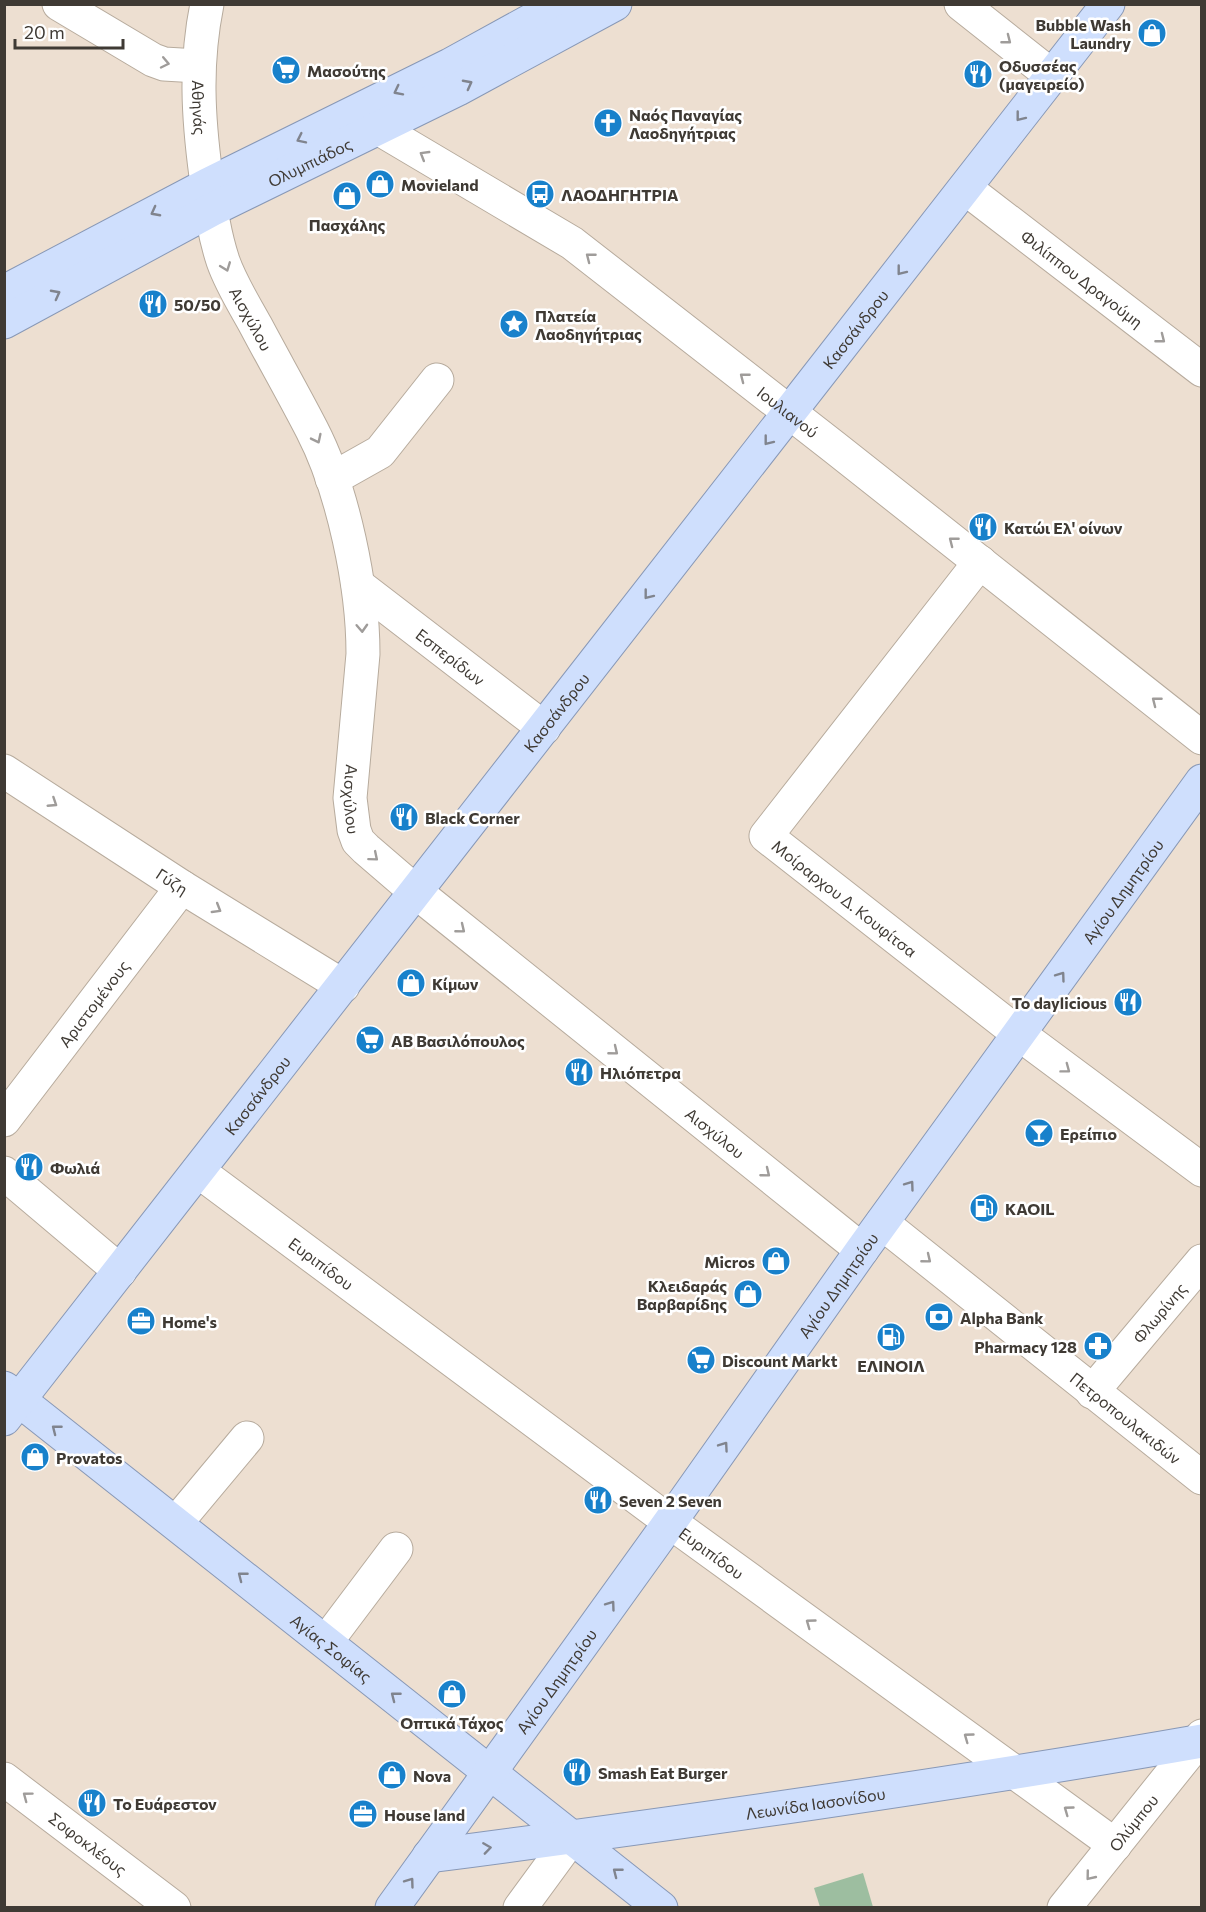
<svg xmlns="http://www.w3.org/2000/svg" width="1206" height="1912" viewBox="0 0 1206 1912" font-family="Commissioner,sans-serif">
<style>
.green{fill:#9dbea0}
.lines{fill:none;stroke-linecap:round;stroke-linejoin:round}
.minor-casing{stroke:#b7ab9d;stroke-width:35}
.major-casing{stroke:#8898b6;stroke-width:35}
.minor{stroke:#fff;stroke-width:33}
.major{stroke:#cfdffd;stroke-width:33}
.oneway{stroke:#9f9c9a}
.oneway2{stroke:#80848e}
.labels{text-anchor:middle;dominant-baseline:central;stroke-width:5;stroke-linejoin:round;paint-order:stroke}
.poi-label{font-size:16px;font-weight:bold;fill:#3f3a34;stroke:#fff;text-anchor:start}
.street-label{font-size:16px;fill:#3f3a34;stroke:#fff}
</style>
<rect width="100%" height="100%" fill="#eddfd1"/>
<polygon class="green" points="863,1873 873,1907 820,1907 814,1888"/>
<g class="lines">
<g class="minor-casing">
<g id="minor">
<polyline points="59,4 153,60 164,64 198,66"/>
<path id="s1" d="M207,4C195,64 198,116 206,176C210,204 214,234 223,261C231,284 244,304 256,326C274,360 294,395 312,430C343,490 363,586 363,654L350,798L354,830L358,841L366,849L416,892L862,1250"/>
<polyline points="961,4 1052,76"/>
<path id="s2" d="M356,115L572,243L834,447L1202,738"/>
<path id="s3" d="M965,188L1202,370"/>
<polyline points="332,479 380,452 437,380"/>
<path id="s4" d="M980,562L766,836L1019,1034L1202,1170"/>
<path id="s5" d="M358,585L544,728"/>
<path id="s6" d="M4,771L182,887L343,986"/>
<path id="s7" d="M4,1120L182,887"/>
<path id="s8" d="M198,1171L670,1522L1115,1845"/>
<polyline points="4,1173 120,1271"/>
<path id="s9" d="M882,1223L1202,1478"/>
<path id="s10" d="M1092,1392L1202,1261"/>
<polyline points="176,1523 247,1438"/>
<polyline points="326,1642 396,1549"/>
<path id="s11" d="M4,1779L174,1908"/>
<polyline points="520,1908 572,1837"/>
<path id="s12" d="M1064,1908L1202,1736"/>
</g>
</g>
<g class="major-casing">
<g id="major">
<polyline points="4,292 207,185 450,65 561,4"/>
<path id="s13" d="M4,322L211,210L458,89L615,4"/>
<path id="s14" d="M4,1388L661,1908"/>
<path id="s15" d="M4,1419L1108,4"/>
<path id="s16" d="M429,1856C687,1822 945,1786 1202,1741"/>
<path id="s17" d="M392,1908L670,1522L862,1250L1202,781"/>
</g>
</g>
<use href="#minor" class="minor"/>
<use href="#major" class="major"/>
</g>
<defs><path id="oneway-chevron" d="M-2-3.5L2.5 0L-2 3.5" fill="none" stroke-width="1.6" stroke-linecap="round" stroke-linejoin="round" transform="scale(1.5)"/></defs>
<g class="oneway">
<use href="#oneway-chevron" transform="translate(1007 40) rotate(38)"/>
<use href="#oneway-chevron" transform="translate(165 63) rotate(12)"/>
<use href="#oneway-chevron" transform="translate(424 155) rotate(-149)"/>
<use href="#oneway-chevron" transform="translate(590 257) rotate(-142)"/>
<use href="#oneway-chevron" transform="translate(226 267) rotate(69)"/>
<use href="#oneway-chevron" transform="translate(1161 339) rotate(38)"/>
<use href="#oneway-chevron" transform="translate(744 377) rotate(-142)"/>
<use href="#oneway-chevron" transform="translate(317 439) rotate(64)"/>
<use href="#oneway-chevron" transform="translate(953 541) rotate(-142)"/>
<use href="#oneway-chevron" transform="translate(362 628) rotate(87)"/>
<use href="#oneway-chevron" transform="translate(1156 701) rotate(-142)"/>
<use href="#oneway-chevron" transform="translate(53 803) rotate(33)"/>
<use href="#oneway-chevron" transform="translate(374 857) rotate(40)"/>
<use href="#oneway-chevron" transform="translate(217 909) rotate(31)"/>
<use href="#oneway-chevron" transform="translate(461 929) rotate(39)"/>
<use href="#oneway-chevron" transform="translate(614 1051) rotate(39)"/>
<use href="#oneway-chevron" transform="translate(1066 1069) rotate(37)"/>
<use href="#oneway-chevron" transform="translate(766 1173) rotate(39)"/>
<use href="#oneway-chevron" transform="translate(927 1259) rotate(39)"/>
<use href="#oneway-chevron" transform="translate(810 1623) rotate(-144)"/>
<use href="#oneway-chevron" transform="translate(968 1737) rotate(-144)"/>
<use href="#oneway-chevron" transform="translate(27 1796) rotate(-143)"/>
<use href="#oneway-chevron" transform="translate(1068 1810) rotate(-144)"/>
<use href="#oneway-chevron" transform="translate(1090 1876) rotate(129)"/>
</g>
<g class="oneway2">
<use href="#oneway-chevron" transform="translate(468 84) rotate(-28)"/>
<use href="#oneway-chevron" transform="translate(398 91) rotate(153)"/>
<use href="#oneway-chevron" transform="translate(1020 117) rotate(128)"/>
<use href="#oneway-chevron" transform="translate(301 139) rotate(154)"/>
<use href="#oneway-chevron" transform="translate(155 212) rotate(152)"/>
<use href="#oneway-chevron" transform="translate(901 271) rotate(128)"/>
<use href="#oneway-chevron" transform="translate(56 294) rotate(-28)"/>
<use href="#oneway-chevron" transform="translate(768 441) rotate(128)"/>
<use href="#oneway-chevron" transform="translate(648 595) rotate(128)"/>
<use href="#oneway-chevron" transform="translate(1061 976) rotate(-54)"/>
<use href="#oneway-chevron" transform="translate(910 1185) rotate(-54)"/>
<use href="#oneway-chevron" transform="translate(56 1429) rotate(-142)"/>
<use href="#oneway-chevron" transform="translate(724 1446) rotate(-55)"/>
<use href="#oneway-chevron" transform="translate(242 1576) rotate(-142)"/>
<use href="#oneway-chevron" transform="translate(611 1605) rotate(-54)"/>
<use href="#oneway-chevron" transform="translate(395 1696) rotate(-142)"/>
<use href="#oneway-chevron" transform="translate(487 1848) rotate(-8)"/>
<use href="#oneway-chevron" transform="translate(617 1872) rotate(-142)"/>
<use href="#oneway-chevron" transform="translate(410 1882) rotate(-54)"/>
</g>
<defs>
<g id="shop-disc" transform="scale(1.5)"><circle r="9.5" fill="#1881cb" stroke="#fff"/><path d="M-5-2.5h2.3a2.7 3.5 0 0 1 5.4 0H5L5.5 6h-11ZM-1.5-2.5h3a1.5 2.3 0 0 0-3 0Z" fill="#fff"/></g>
<g id="supermarket-disc" transform="scale(1.5)"><circle r="9.5" fill="#1881cb" stroke="#fff"/><path d="M-6-5.5h2.5l.6 2H6L4.5 2H-2.5L-4.4-4H-6ZM-1.5 3.2a1.3 1.3 0 1 0 .1 0ZM3 3.2a1.3 1.3 0 1 0 .1 0Z" fill="#fff"/></g>
<g id="restaurant-disc" transform="scale(1.5)"><circle r="9.5" fill="#1881cb" stroke="#fff"/><path d="M-5-6h1v4h1v-4h1v4h1v-4h1v5L-1.5 .5V6h-2V.5L-5-1ZM5-6V6H3V1.5H1.5Q1.5-4 5-6Z" fill="#fff"/></g>
<g id="church-disc" transform="scale(1.5)"><circle r="9.5" fill="#1881cb" stroke="#fff"/><path d="M-1.2-6h2.4v3.5h3.3v2.4h-3.3V6h-2.4V-.1h-3.3v-2.4h3.3Z" fill="#fff"/></g>
<g id="bus-disc" transform="scale(1.5)"><circle r="9.5" fill="#1881cb" stroke="#fff"/><path d="M-5-6H5V4H4V6H2V4H-2V6H-4V4H-5ZM-3.5-4V0h7V-4ZM-3.5 1.2v1.5H-2V1.2ZM2 1.2v1.5H3.5V1.2Z" fill="#fff"/></g>
<g id="sight-disc" transform="scale(1.5)"><circle r="9.5" fill="#1881cb" stroke="#fff"/><path d="M0-6L1.8-2.2L6-1.7L2.9 1.2L3.7 5.4L0 3.3L-3.7 5.4L-2.9 1.2L-6-1.7L-1.8-2.2Z" fill="#fff"/></g>
<g id="bar-disc" transform="scale(1.5)"><circle r="9.5" fill="#1881cb" stroke="#fff"/><path d="M-6-5H6L.8 .8V4.5H3.5V6h-7V4.5H-.8V.8Z" fill="#fff"/></g>
<g id="fuel-disc" transform="scale(1.5)"><circle r="9.5" fill="#1881cb" stroke="#fff"/><path d="M-5.5-6h7V0h2V4h1.3V-2.5L3-4.5l.8-.8L6-3V5H2.5V1h-1V6h-7ZM-4.2-4.7v3.2H.2V-4.7Z" fill="#fff"/></g>
<g id="bank-disc" transform="scale(1.5)"><circle r="9.5" fill="#1881cb" stroke="#fff"/><path d="M-6-4H6V4H-6ZM0-2.3a2.3 2.3 0 1 0 0 4.6a2.3 2.3 0 1 0 0-4.6Z" fill="#fff"/></g>
<g id="office-disc" transform="scale(1.5)"><circle r="9.5" fill="#1881cb" stroke="#fff"/><path d="M-6-3h4V-5.5h4V-3h4V5H-6ZM-1-4.5V-3h2v-1.5ZM-6 0V1H6V0Z" fill="#fff"/></g>
<g id="pharmacy-disc" transform="scale(1.5)"><circle r="9.5" fill="#1881cb" stroke="#fff"/><path d="M-2-6h4v4h4v4h-4v4h-4v-4h-4v-4h4Z" fill="#fff"/></g>
</defs>
<g fill-rule="evenodd">
<use href="#shop-disc" x="1152" y="33"/>
<use href="#supermarket-disc" x="286" y="70"/>
<use href="#restaurant-disc" x="978" y="74"/>
<use href="#church-disc" x="608" y="123"/>
<use href="#shop-disc" x="380" y="184"/>
<use href="#bus-disc" x="540" y="194"/>
<use href="#shop-disc" x="347" y="196"/>
<use href="#restaurant-disc" x="153" y="304"/>
<use href="#sight-disc" x="514" y="324"/>
<use href="#restaurant-disc" x="983" y="527"/>
<use href="#restaurant-disc" x="404" y="817"/>
<use href="#shop-disc" x="411" y="983"/>
<use href="#restaurant-disc" x="1128" y="1002"/>
<use href="#supermarket-disc" x="370" y="1040"/>
<use href="#restaurant-disc" x="579" y="1072"/>
<use href="#bar-disc" x="1039" y="1133"/>
<use href="#restaurant-disc" x="29" y="1167"/>
<use href="#fuel-disc" x="984" y="1208"/>
<use href="#shop-disc" x="776" y="1261"/>
<use href="#shop-disc" x="748" y="1294"/>
<use href="#bank-disc" x="939" y="1317"/>
<use href="#office-disc" x="141" y="1321"/>
<use href="#fuel-disc" x="891" y="1337"/>
<use href="#pharmacy-disc" x="1098" y="1346"/>
<use href="#supermarket-disc" x="701" y="1360"/>
<use href="#shop-disc" x="35" y="1457"/>
<use href="#restaurant-disc" x="598" y="1500"/>
<use href="#shop-disc" x="452" y="1694"/>
<use href="#restaurant-disc" x="577" y="1772"/>
<use href="#shop-disc" x="392" y="1775"/>
<use href="#restaurant-disc" x="92" y="1803"/>
<use href="#office-disc" x="363" y="1814"/>
</g>
<g class="labels">
<g class="poi-label">
<text x="1131" y="24" text-anchor="end">Bubble Wash<tspan x="1131" dy="18">Laundry</tspan></text>
<text x="999" y="65">Οδυσσέας<tspan x="999" dy="18">(μαγειρείο)</tspan></text>
<text x="307" y="70">Μασούτης</text>
<text x="629" y="114">Ναός Παναγίας<tspan x="629" dy="18">Λαοδηγήτριας</tspan></text>
<text x="401" y="184">Movieland</text>
<text x="561" y="194">ΛΑΟΔΗΓΗΤΡΙΑ</text>
<text x="347" y="224" text-anchor="middle">Πασχάλης</text>
<text x="174" y="304">50/50</text>
<text x="535" y="315">Πλατεία<tspan x="535" dy="18">Λαοδηγήτριας</tspan></text>
<text x="1004" y="527">Κατώι Ελ' οίνων</text>
<text x="425" y="817">Black Corner</text>
<text x="432" y="983">Κίμων</text>
<text x="1107" y="1002" text-anchor="end">To daylicious</text>
<text x="391" y="1040">ΑΒ Βασιλόπουλος</text>
<text x="600" y="1072">Ηλιόπετρα</text>
<text x="1060" y="1133">Ερείπιο</text>
<text x="50" y="1167">Φωλιά</text>
<text x="1005" y="1208">KAOIL</text>
<text x="755" y="1261" text-anchor="end">Micros</text>
<text x="727" y="1285" text-anchor="end">Κλειδαράς<tspan x="727" dy="18">Βαρβαρίδης</tspan></text>
<text x="960" y="1317">Alpha Bank</text>
<text x="162" y="1321">Home's</text>
<text x="1077" y="1346" text-anchor="end">Pharmacy 128</text>
<text x="722" y="1360">Discount Markt</text>
<text x="891" y="1365" text-anchor="middle">ΕΛΙΝΟΙΛ</text>
<text x="56" y="1457">Provatos</text>
<text x="619" y="1500">Seven 2 Seven</text>
<text x="452" y="1722" text-anchor="middle">Οπτικά Τάχος</text>
<text x="598" y="1772">Smash Eat Burger</text>
<text x="413" y="1775">Nova</text>
<text x="113" y="1803">Το Ευάρεστον</text>
<text x="384" y="1814">House land</text>
</g>
<g class="street-label">
<text stroke="none"><textPath href="#s1" startOffset="104">Αθηνάς</textPath></text>
<text stroke="none"><textPath href="#s13" startOffset="345">Ολυμπιάδος</textPath></text>
<text stroke="none"><textPath href="#s3" startOffset="148">Φιλίππου Δραγούμη</textPath></text>
<text stroke="none"><textPath href="#s1" startOffset="324">Αισχύλου</textPath></text>
<text stroke="none"><textPath href="#s15" startOffset="1383">Κασσάνδρου</textPath></text>
<text stroke="none"><textPath href="#s2" startOffset="525">Ιουλιανού</textPath></text>
<text stroke="none"><textPath href="#s5" startOffset="117">Εσπερίδων</textPath></text>
<text stroke="none"><textPath href="#s15" startOffset="897">Κασσάνδρου</textPath></text>
<text stroke="none"><textPath href="#s1" startOffset="828">Αισχύλου</textPath></text>
<text stroke="none"><textPath href="#s6" startOffset="201">Γύζη</textPath></text>
<text stroke="none"><textPath href="#s17" startOffset="1252">Αγίου Δημητρίου</textPath></text>
<text stroke="none"><textPath href="#s4" startOffset="448">Μοίραρχου Δ. Κουφίτσα</textPath></text>
<text stroke="none"><textPath href="#s7" startOffset="147">Αριστομένους</textPath></text>
<text stroke="none"><textPath href="#s15" startOffset="411">Κασσάνδρου</textPath></text>
<text stroke="none"><textPath href="#s1" startOffset="1332">Αισχύλου</textPath></text>
<text stroke="none"><textPath href="#s8" startOffset="154">Ευριπίδου</textPath></text>
<text stroke="none"><textPath href="#s17" startOffset="766">Αγίου Δημητρίου</textPath></text>
<text stroke="none"><textPath href="#s10" startOffset="104">Φλωρίνης</textPath></text>
<text stroke="none"><textPath href="#s9" startOffset="312">Πετροπουλακιδών</textPath></text>
<text stroke="none"><textPath href="#s8" startOffset="640">Ευριπίδου</textPath></text>
<text stroke="none"><textPath href="#s14" startOffset="418">Αγίας Σοφίας</textPath></text>
<text stroke="none"><textPath href="#s17" startOffset="280">Αγίου Δημητρίου</textPath></text>
<text stroke="none"><textPath href="#s16" startOffset="390">Λεωνίδα Ιασονίδου</textPath></text>
<text stroke="none"><textPath href="#s12" startOffset="110">Ολύμπου</textPath></text>
<text stroke="none"><textPath href="#s11" startOffset="106">Σοφοκλέους</textPath></text>
</g>
</g>
<rect width="1206" height="1912" fill="none" stroke="#3f3a34" stroke-width="12"/>
<path d="M15 39v9h108v-9" fill="none" stroke="#3f3a34" stroke-width="3"/>
<text x="24" y="39" font-size="18" fill="#3f3a34" stroke="#ffffff" stroke-width="4.5" paint-order="stroke">20 m</text>
</svg>
